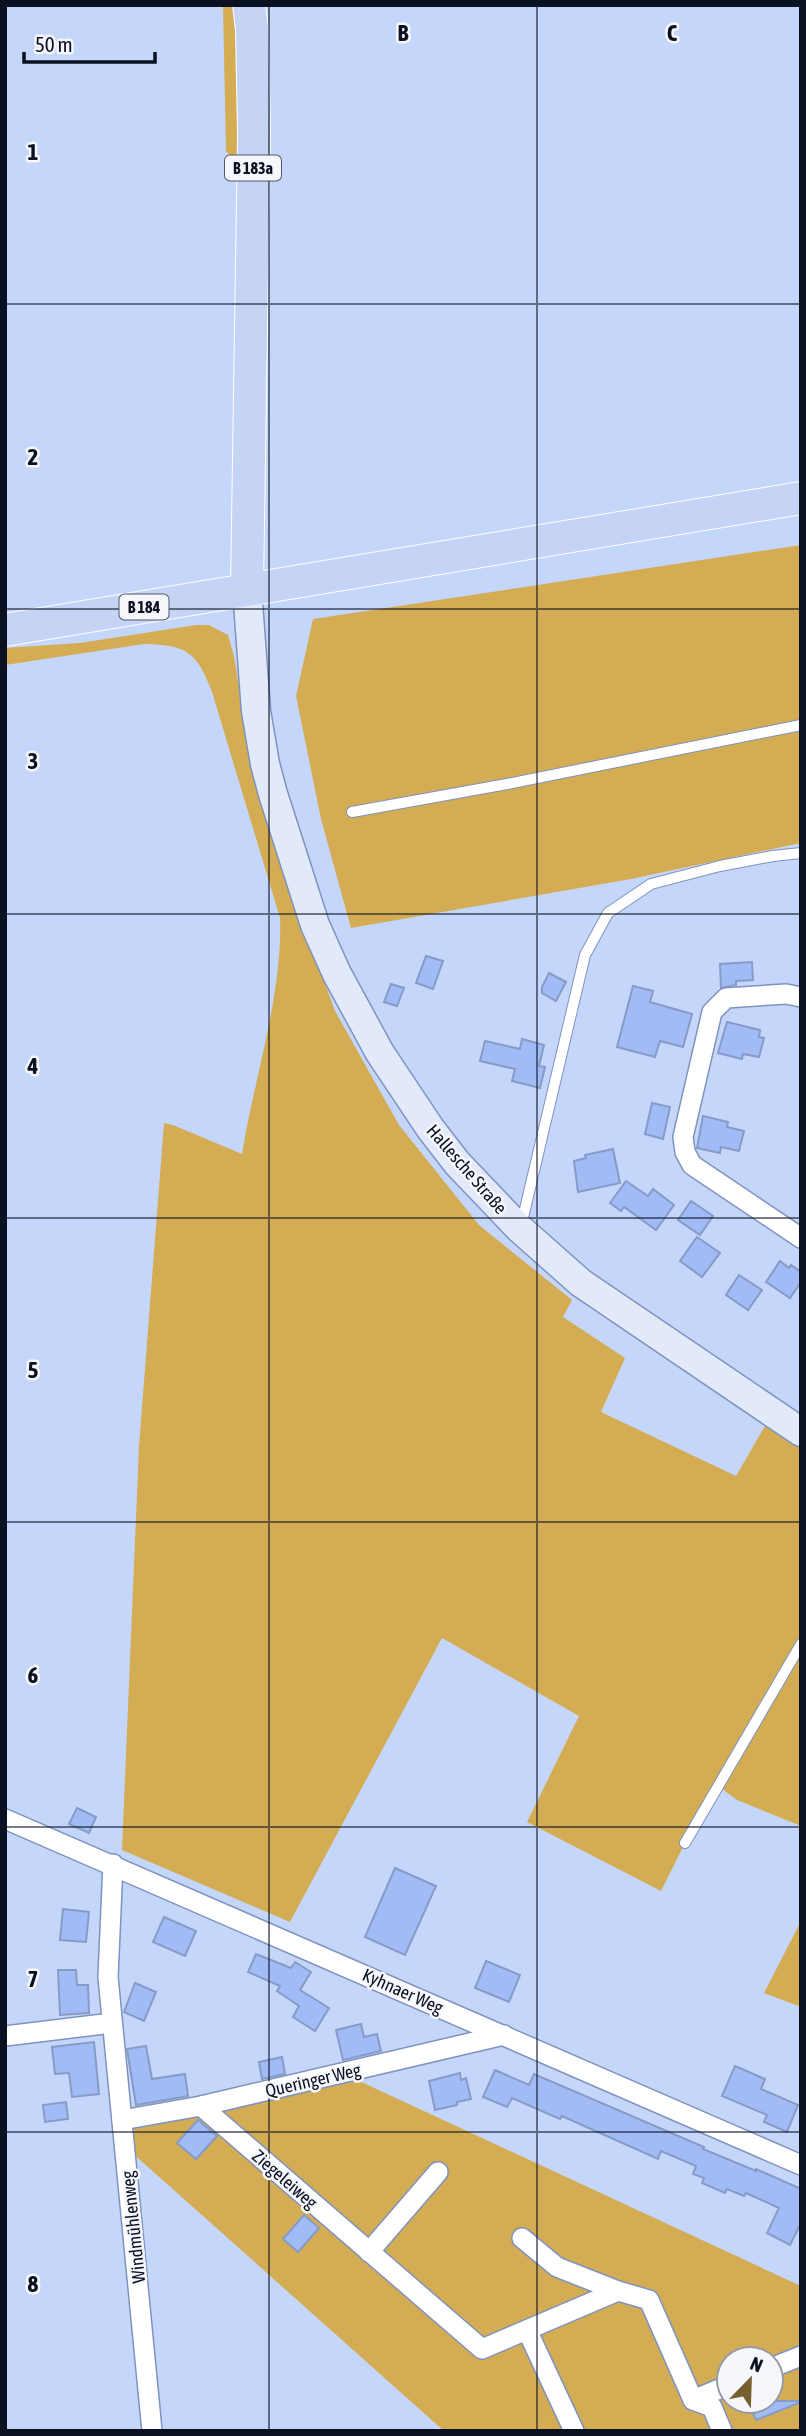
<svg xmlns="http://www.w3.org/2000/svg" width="806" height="2436" viewBox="0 0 806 2436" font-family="'Asap Condensed',sans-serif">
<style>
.green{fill:#d4ac54;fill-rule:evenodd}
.building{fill:#a0bbf5;stroke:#879bc7;stroke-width:2}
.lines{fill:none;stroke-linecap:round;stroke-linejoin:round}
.lane-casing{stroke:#7f93be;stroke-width:12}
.street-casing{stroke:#7f93be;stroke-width:22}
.secondary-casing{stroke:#7f93be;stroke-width:31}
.primary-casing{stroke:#fff;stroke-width:34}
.lane{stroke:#fff;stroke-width:10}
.street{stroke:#fff;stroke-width:19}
.secondary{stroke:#e2eafa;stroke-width:28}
.primary{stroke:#c5d4f5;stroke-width:32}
.grid{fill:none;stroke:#0a1120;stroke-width:2;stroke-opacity:0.55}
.labels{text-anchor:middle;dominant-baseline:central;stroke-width:5;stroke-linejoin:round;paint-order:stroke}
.shield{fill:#f5f7fc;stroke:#505662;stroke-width:2}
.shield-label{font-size:16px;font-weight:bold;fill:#0a1120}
.street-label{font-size:18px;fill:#0a1120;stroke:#f5f7fc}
.grid-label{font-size:23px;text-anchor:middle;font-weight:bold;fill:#0a1120;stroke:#f5f7fc;stroke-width:5;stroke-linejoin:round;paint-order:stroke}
</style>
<rect width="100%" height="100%" fill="#c5d6fb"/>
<g class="green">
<polygon points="223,5 233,5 237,59 237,155 236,159 233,159 226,151"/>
<polygon points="801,545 801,843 631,879 351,928 321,819 296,696 313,619"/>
<path d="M196,625H209L228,635L234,656L250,753L282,865L335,1011L399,1125L479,1225L572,1300L563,1317L625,1358L601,1412L736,1476L773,1412L801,1432V1826L737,1800L718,1786L685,1843L661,1891L527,1822L579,1716L442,1638L290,1922L122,1850L139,1446L164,1123L173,1125L242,1154C254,1079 283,993 280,918L212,692C197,652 187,645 144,644L5,665V648L80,643Z"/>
<polygon points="801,1921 801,2007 764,1993"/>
<path d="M342,2073L801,2286V2431H444L130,2151L131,2127ZM729,2359H771V2401H729Z"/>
</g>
<g class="building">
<polygon points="426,956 443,961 433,989 416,983"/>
<polygon points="752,962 753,980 736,981 736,985 721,988 720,964"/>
<polygon points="549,973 566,982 556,1001 542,993 542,987"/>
<polygon points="391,984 404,988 397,1006 384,1002"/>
<polygon points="633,986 653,991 650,1002 692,1014 683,1047 660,1041 655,1057 617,1047"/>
<polygon points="727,1022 760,1030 759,1037 764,1038 759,1057 743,1054 742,1059 718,1053"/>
<polygon points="522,1039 544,1045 539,1066 545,1067 540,1088 512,1081 515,1069 480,1061 485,1041 520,1049"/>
<polygon points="652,1103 670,1107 663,1139 645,1134"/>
<polygon points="703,1116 728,1122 727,1127 744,1131 739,1151 721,1147 720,1153 697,1148"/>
<polygon points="613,1149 620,1183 578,1192 574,1161 586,1158 585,1155"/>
<polygon points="626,1181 648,1196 653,1189 674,1205 656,1230 624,1207 621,1211 610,1203"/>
<polygon points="691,1201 713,1216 700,1235 678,1220"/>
<polygon points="697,1237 720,1253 702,1277 680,1261"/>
<polygon points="780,1261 789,1268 791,1265 801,1272 801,1282 790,1298 766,1282"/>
<polygon points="739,1275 762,1290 748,1310 726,1295"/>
<polygon points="77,1808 96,1817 89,1833 69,1824"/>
<polygon points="395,1868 436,1886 405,1955 365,1937"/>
<polygon points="63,1909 89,1912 86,1942 60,1940"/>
<polygon points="164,1917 196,1931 185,1956 153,1942"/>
<polygon points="256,1954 291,1968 295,1962 311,1972 300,1990 329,2008 315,2031 293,2017 299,2006 277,1991 280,1986 248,1972"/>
<polygon points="486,1961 520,1975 509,2002 475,1988"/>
<polygon points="58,1970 76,1970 77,1985 88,1985 89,2013 60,2015"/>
<polygon points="135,1983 156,1992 144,2021 124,2012"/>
<polygon points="361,2024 364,2037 377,2034 381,2051 343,2060 336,2030"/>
<polygon points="94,2042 99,2094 72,2097 69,2073 55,2074 52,2047"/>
<polygon points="146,2046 152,2079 185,2074 188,2096 136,2105 127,2049"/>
<polygon points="282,2057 285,2074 262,2079 259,2062"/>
<polygon points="735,2066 765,2079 761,2089 798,2105 787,2132 764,2122 767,2115 722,2096"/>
<polygon points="495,2070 529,2085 534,2074 704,2147 703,2149 756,2171 756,2169 801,2189 801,2223 790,2245 767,2233 779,2208 746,2193 744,2196 727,2189 725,2193 702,2183 704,2178 693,2174 696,2166 661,2151 658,2159 562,2116 560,2119 512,2098 507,2107 483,2097"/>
<polygon points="460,2073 461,2080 466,2078 471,2099 457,2102 457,2105 435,2110 429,2081"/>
<polygon points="66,2102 68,2119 45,2122 43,2105"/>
<polygon points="198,2120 217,2136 196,2159 177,2143"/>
<polygon points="304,2215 319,2228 298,2252 283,2239"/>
<polygon points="748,2401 801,2401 801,2402 756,2420"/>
</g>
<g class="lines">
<g class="lane-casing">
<g id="lane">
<polyline points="352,812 507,784 801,725"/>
<polyline points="521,1226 585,955 608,913 651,884 720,866 773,856 801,853"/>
<polyline points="685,1843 801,1644"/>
</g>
</g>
<g class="street-casing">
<g id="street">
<polyline points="801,997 786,994 726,998 712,1012 683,1137 685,1152 692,1165 801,1238"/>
<polyline points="5,1819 801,2165"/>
<polyline points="113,1864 108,1977 152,2431"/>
<polyline points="5,2036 112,2023"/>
<polyline points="201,2106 482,2349 618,2291 649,2300 693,2400 712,2407 722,2431"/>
<polyline points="122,2120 201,2106 504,2035"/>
<polyline points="522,2238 557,2267 618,2291"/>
<polyline points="369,2252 438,2172"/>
<polyline points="527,2330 574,2431"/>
<polyline points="771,2368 801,2356"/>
<polyline points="693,2400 729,2385"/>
</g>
</g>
<g class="secondary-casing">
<polyline id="secondary" points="247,589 256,711 265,764 273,794 315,925 337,974 380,1053 430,1128 457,1163 520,1229 581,1283 801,1432"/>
</g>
<g class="primary-casing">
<g id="primary">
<polyline points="247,589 254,134 252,29 249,5"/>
<polyline points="5,630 801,498"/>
</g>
</g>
<use href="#lane" class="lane"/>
<use href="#street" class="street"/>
<use href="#secondary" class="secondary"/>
<use href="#primary" class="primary"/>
</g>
<path class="grid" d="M269,5V2431M537,5V2431M5,304H801M5,609H801M5,914H801M5,1218H801M5,1522H801M5,1827H801M5,2132H801"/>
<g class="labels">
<g class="shield">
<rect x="225" y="155.5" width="56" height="25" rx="5"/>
<rect x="119.5" y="594.5" width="49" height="25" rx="5"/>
</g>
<g class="shield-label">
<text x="253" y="168">B 183a</text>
<text x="144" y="607">B 184</text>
</g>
<g class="street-label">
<text transform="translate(467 1169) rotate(49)">Hallesche Straße</text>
<text transform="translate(403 1991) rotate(24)">Kyhnaer Weg</text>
<text transform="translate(313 2080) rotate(-13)">Queringer Weg</text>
<text transform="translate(285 2179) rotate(41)">Ziegeleiweg</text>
<text transform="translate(133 2227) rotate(-96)">Windmühlenweg</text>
</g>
</g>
<g class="grid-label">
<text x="403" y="41">B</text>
<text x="672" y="41">C</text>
<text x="33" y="160">1</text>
<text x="33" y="465">2</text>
<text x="33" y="769">3</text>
<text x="33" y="1074">4</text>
<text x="33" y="1378">5</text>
<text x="33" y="1683">6</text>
<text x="33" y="1987">7</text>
<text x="33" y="2292">8</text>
</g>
<rect width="806" height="2436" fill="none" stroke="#0a1120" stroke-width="14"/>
<g transform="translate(750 2380) rotate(23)"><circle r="33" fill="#f5f7fc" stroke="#979ba4" stroke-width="2"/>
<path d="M0-5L12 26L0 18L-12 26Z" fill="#76602f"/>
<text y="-10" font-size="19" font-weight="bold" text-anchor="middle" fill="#0a1120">N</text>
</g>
<path d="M24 52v10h131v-10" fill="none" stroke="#0a1120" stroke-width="3.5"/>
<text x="35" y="52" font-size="21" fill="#0a1120" stroke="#f5f7fc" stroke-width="5" paint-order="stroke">50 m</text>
</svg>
